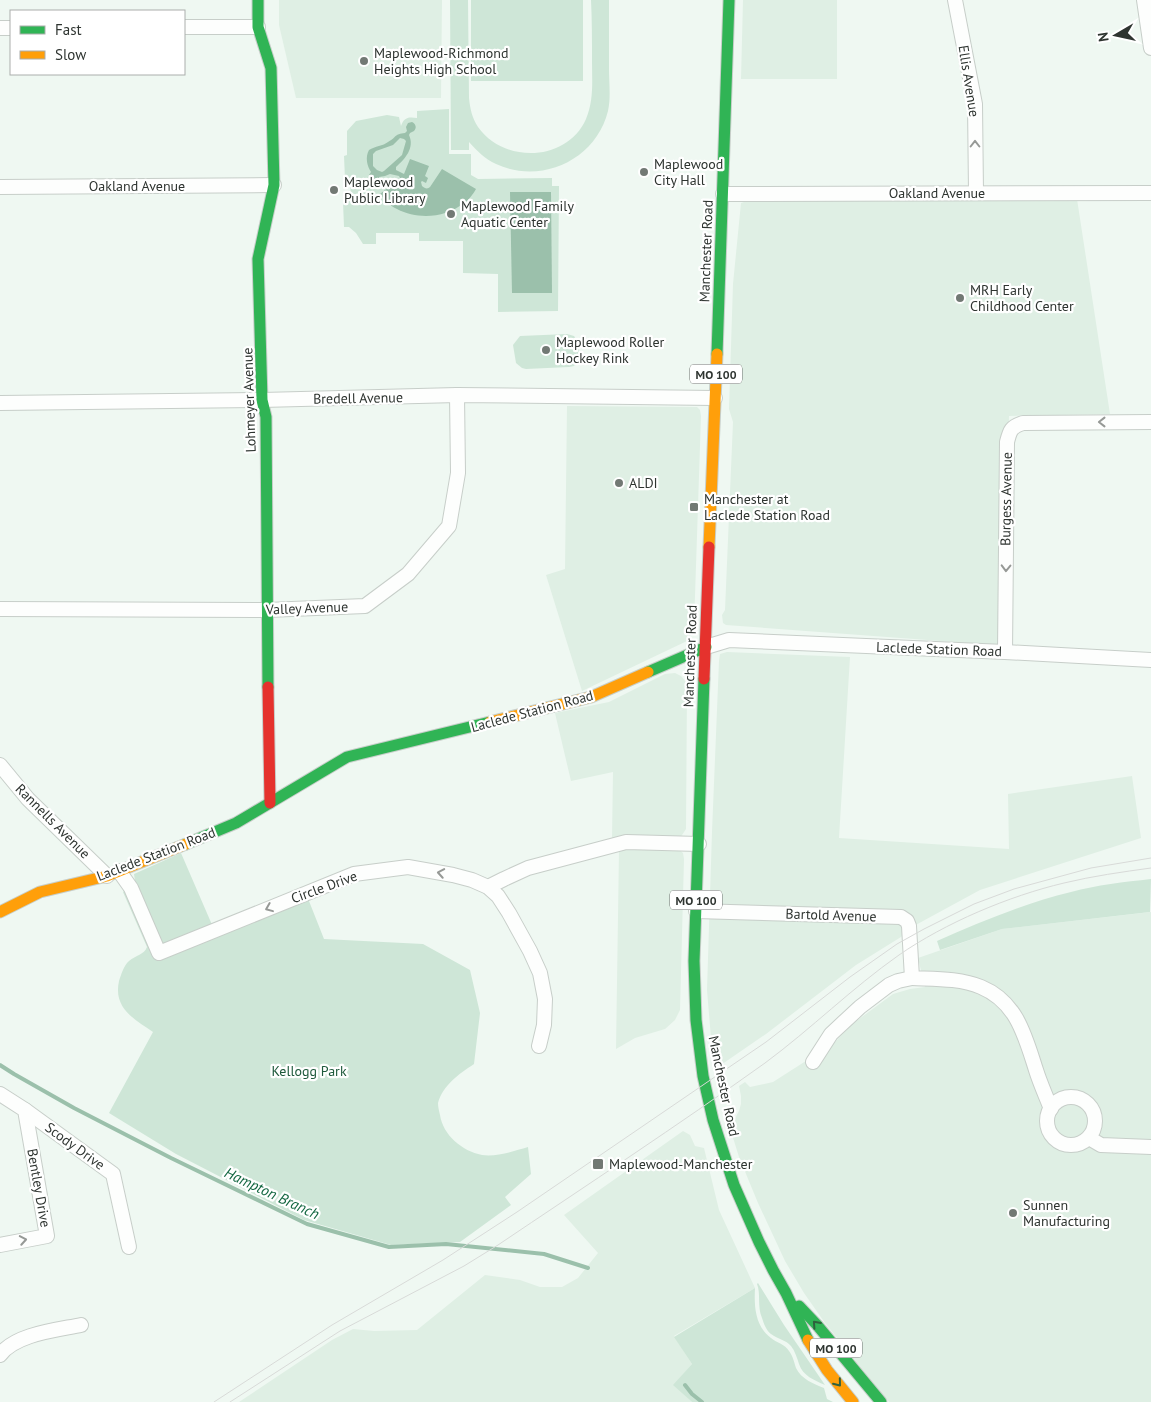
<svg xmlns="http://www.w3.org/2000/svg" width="1151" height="1402" viewBox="0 0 1151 1402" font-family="'PT Sans',sans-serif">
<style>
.built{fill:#dfefe4}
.green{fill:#cee6d7}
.water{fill:#9bc0ab;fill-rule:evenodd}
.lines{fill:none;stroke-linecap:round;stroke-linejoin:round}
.stream{stroke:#9bc0ab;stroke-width:4}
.street-casing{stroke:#c7cec9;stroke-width:16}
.fast-casing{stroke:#c7cec9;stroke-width:13}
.slow-casing{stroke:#c7cec9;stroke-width:13}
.jam-casing{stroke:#c7cec9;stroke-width:13}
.street{stroke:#fdfefd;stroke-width:14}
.fast{stroke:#30b455;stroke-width:11}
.slow{stroke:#ff9f0a;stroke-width:11}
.jam{stroke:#e5322d;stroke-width:11}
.tram{stroke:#d8dad8;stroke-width:1}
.oneway{stroke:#969996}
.oneway2{stroke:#2f613d}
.poi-dot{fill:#727974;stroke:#fff;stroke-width:2}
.labels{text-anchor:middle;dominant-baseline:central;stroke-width:4.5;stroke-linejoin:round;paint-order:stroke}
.shield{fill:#fff;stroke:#6d716e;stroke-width:1}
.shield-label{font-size:12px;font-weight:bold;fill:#2e3430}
.poi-label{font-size:14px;fill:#2e3430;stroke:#fff;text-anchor:start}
.street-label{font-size:14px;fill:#2e3430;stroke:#fff}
.park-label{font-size:14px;fill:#1e593b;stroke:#fff}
.water-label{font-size:15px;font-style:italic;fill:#136741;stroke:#fff}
</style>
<rect width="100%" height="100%" fill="#eff8f2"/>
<g class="built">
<polygon points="279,0 442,0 441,98 296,98 279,25"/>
<polygon points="743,0 837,0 837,79 741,79"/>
<polygon points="1077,199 1110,414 1009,416 1003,641 1001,643 995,645 726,625 723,623 722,615 725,610 733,422 729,409 733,284 741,203 750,200"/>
<polygon points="567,406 697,407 700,410 701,416 694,626 692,633 687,641 582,691 546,575 565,569"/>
<polygon points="727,652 850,657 839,838 1009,849 1008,794 1132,776 1141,838 980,890 912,927 901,937 856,965 766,1034 715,1069 711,1038 707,990 712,832 719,661 720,654"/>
<polygon points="675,673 681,676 685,681 687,690 686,829 680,838 626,836 612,838 613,772 571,781 555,713 609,702 665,674"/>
<polygon points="626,848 679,850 683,853 684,859 680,1010 675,1020 665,1029 635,1038 616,1049 619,850"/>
<polygon points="1151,912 1151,1402 889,1402 825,1323 804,1293 785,1261 758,1203 739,1157 730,1128 739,1111 741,1104 741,1096 739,1086 745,1082 750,1087 773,1082 834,1043 851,1025 893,994 910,989 925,987 918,958 1002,929"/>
<polygon points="683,1131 690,1135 695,1146 704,1148 719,1210 755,1288 674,1336 692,1364 674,1385 692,1402 239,1402 332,1340 353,1329 374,1331 417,1330 485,1275 520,1280 540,1287 562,1287 578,1278 598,1253 564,1215"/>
</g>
<g class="green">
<path d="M450,0H468L469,98C470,108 472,118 478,127C504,164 567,162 586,119C594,100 592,81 592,62C592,41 592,21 591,0H609C609,23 609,46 609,69C609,82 611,98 608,111C596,160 541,185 496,164C485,159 477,151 469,142V150H451Z"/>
<rect x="471" y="0" width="112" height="81"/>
<path d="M449,109V154H471V175L478,179L552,178V186H559L558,311L498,312V274L463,273V241H419V233H376V244H363L356,233L349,227H344L343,202L351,201L350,179H345L344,156L347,155V131L356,121L387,115L399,117L401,126C404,117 409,117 417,118V111Z"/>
<polygon points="567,334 574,336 579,343 579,359 574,366 569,367 526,369 522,368 516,363 513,345 520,336"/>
<path d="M181,853L216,934L307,896L324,939L423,944L470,970L480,1013L474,1064C459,1074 443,1085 438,1103C438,1107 439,1111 440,1115C443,1135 462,1151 482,1155C497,1157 514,1151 528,1147L531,1174L505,1197L511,1205L460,1242L391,1245L304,1220L176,1154L109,1113L153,1032C134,1019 113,1008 119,981C121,975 124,965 129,961C136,955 144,955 147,947L123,892L135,881L134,874Z"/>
<path d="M1151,879L1150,912L1002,929L940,950L937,941C980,922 1025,903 1071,892C1097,885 1124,882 1151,879Z"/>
<path d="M758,1283L784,1325L825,1385C814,1380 803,1376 799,1364C797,1358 795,1351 791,1346C786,1340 778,1339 771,1334C766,1330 764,1324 762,1318C757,1306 761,1294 757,1284Z"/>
<path d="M755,1288C754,1306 755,1326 771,1338C777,1343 785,1344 789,1351C793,1356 794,1362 796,1368C801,1379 814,1384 824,1388L827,1399L833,1402H692L673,1385L692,1364L674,1337Z"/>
</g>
<g class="water">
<path d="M412,122C416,124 417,128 414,131L410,133L409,135C415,148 405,159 396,167V170L404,174L410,159L429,166L425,176L428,178L426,183L422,181L421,182L422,186C425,189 428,189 430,187L442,169L476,189C473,194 469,200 464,203C445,218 418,220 397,209C390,206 385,200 380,194L400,178L399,176L390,174L385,176L379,177V181L371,178L369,175L371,172C367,166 365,157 369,150C375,146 383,146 388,142C397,137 394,134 405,133L407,131L406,127L408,123ZM400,138L404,139L406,141L402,155L384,171L382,172L377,170L373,166V154L376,151L393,145Z"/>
<polygon points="510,192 551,192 552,293 512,293"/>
</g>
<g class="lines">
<g class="stream">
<polyline points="0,1065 14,1074 74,1108 171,1158 307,1224 389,1247 446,1244 544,1254 588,1268"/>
<polyline points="685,1385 692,1394 702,1402"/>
</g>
<g class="street-casing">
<g id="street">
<polyline points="955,0 975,104 976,193"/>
<polyline points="1144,0 1151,48"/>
<polyline points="184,27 258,27"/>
<polyline points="0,28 11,28"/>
<polyline points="0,187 274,185"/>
<polyline points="723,194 1151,193"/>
<polyline points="0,403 262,400 457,395 715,398"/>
<polyline points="0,609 267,610 365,606 408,574 449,526 458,473 457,395"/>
<polyline points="706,647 729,640 1005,652 1151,660"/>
<path d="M1005,652L1007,442C1010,430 1011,427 1023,423L1151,422"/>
<polyline points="0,765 28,799 107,876"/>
<polyline points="119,871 131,888 159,953 354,874 408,867 453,875 472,880 488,887 498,896 509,913 530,951 540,973 545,999 544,1025 539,1046"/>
<polyline points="488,887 504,879 528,868 626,842 699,844"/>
<path d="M696,911L901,917L907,921L909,926L912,978C934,979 960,978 981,987C1017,1002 1025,1036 1036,1070C1040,1083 1046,1096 1051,1109"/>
<polyline points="813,1062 831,1034 860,1007 889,985 898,981 912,978"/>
<polyline points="0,1094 25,1110 47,1236 0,1245"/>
<circle cx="1071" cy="1121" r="24"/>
<polyline points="25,1110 113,1174 129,1247"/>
<polyline points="1089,1138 1101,1145 1151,1147"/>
<path d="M0,1355C15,1334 57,1330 81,1325"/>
</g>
</g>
<g class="fast-casing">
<g id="fast">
<polyline points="258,0 258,27 271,68 274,185 258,259 262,400 266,417 268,687"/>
<polyline points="717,354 729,0"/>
<polyline points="648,672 706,647"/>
<polyline points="704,679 694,961 696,1020 703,1076 713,1120 734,1185 759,1242 773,1270 786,1293 808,1340"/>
<polyline points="186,844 236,823 347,757 490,722"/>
<polyline points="799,1306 817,1325 881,1402"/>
</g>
</g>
<g class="slow-casing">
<g id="slow">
<polyline points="709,547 717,354"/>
<polyline points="490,722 591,697 648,672"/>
<polyline points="0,912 40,892 107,876 186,844"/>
<polyline points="808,1340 827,1370 853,1402"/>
</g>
</g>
<g class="jam-casing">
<g id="jam">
<polyline points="704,679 709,547"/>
<polyline points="268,687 270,803"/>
</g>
</g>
<use href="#street" class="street"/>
<use href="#fast" class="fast"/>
<use href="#slow" class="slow"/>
<use href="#jam" class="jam"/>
<g class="tram">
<polyline points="214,1402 332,1325 443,1260 517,1212 766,1042 850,977 897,944 924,929 974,904 1014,889 1091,868 1151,858"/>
<path d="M230,1402L340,1331L464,1266L498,1245C587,1185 677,1126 765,1063C811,1029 852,988 899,955C945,923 1009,896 1064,883C1093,876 1122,872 1151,868"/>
</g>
</g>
<defs><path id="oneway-chevron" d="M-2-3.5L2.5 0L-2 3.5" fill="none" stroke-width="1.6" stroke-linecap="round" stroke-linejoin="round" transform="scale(1.25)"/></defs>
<g class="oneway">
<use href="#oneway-chevron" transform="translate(975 144) rotate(-90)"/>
<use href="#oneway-chevron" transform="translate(1102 422) rotate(180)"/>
<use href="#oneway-chevron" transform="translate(1006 568) rotate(91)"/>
<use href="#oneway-chevron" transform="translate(441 873) rotate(-170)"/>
<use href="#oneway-chevron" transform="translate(269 908) rotate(158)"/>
<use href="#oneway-chevron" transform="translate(23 1240) rotate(-10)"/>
</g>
<g class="oneway2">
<use href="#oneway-chevron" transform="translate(816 1324) rotate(-132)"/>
<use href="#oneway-chevron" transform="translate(838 1383) rotate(51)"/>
</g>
<g class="poi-dot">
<circle cx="364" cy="61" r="5"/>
<circle cx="644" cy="172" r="5"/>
<circle cx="334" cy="190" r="5"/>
<circle cx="451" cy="214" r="5"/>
<circle cx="960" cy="298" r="5"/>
<circle cx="546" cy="350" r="5"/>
<circle cx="619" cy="483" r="5"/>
<rect x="689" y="502" width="10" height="10" rx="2.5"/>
<rect x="592" y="1158" width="12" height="12" rx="2.5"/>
<circle cx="1013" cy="1213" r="5"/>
</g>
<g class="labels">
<g class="shield">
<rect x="690" y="364.5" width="52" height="19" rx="4"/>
<rect x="670" y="890.5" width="52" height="19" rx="4"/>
<rect x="810" y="1338.5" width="52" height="19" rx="4"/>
</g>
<g class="shield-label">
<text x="716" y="374">MO 100</text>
<text x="696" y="900">MO 100</text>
<text x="836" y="1348">MO 100</text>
</g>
<g class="poi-label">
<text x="374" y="53">Maplewood-Richmond<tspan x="374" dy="16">Heights High School</tspan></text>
<text x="654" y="164">Maplewood<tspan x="654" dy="16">City Hall</tspan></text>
<text x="344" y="182">Maplewood<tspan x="344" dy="16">Public Library</tspan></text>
<text x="461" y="206">Maplewood Family<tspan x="461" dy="16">Aquatic Center</tspan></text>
<text x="970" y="290">MRH Early<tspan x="970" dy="16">Childhood Center</tspan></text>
<text x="556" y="342">Maplewood Roller<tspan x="556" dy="16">Hockey Rink</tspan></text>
<text x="629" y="483">ALDI</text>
<text x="704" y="499">Manchester at<tspan x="704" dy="16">Laclede Station Road</tspan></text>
<text x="609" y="1164">Maplewood-Manchester</text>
<text x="1023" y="1205">Sunnen<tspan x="1023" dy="16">Manufacturing</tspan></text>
</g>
<g class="street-label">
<text transform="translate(969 81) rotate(81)">Ellis Avenue</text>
<text x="137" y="186">Oakland Avenue</text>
<text x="937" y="193">Oakland Avenue</text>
<text transform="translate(706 251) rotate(-88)">Manchester Road</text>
<text transform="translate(358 398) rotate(-1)">Bredell Avenue</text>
<text transform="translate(249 400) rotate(-92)">Lohmeyer Avenue</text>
<text transform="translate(1006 499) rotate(-89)">Burgess Avenue</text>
<text transform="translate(307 608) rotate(-2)">Valley Avenue</text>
<text transform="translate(939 649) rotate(2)">Laclede Station Road</text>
<text transform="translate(690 656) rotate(-88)">Manchester Road</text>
<text transform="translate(532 711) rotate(-15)">Laclede Station Road</text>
<text transform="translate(53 821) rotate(45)">Rannells Avenue</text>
<text transform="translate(156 854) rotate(-21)">Laclede Station Road</text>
<text transform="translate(324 887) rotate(-20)">Circle Drive</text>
<text transform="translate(831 915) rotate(2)">Bartold Avenue</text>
<text transform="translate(724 1086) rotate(78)">Manchester Road</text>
<text transform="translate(75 1146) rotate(36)">Scody Drive</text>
<text transform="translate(39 1188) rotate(80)">Bentley Drive</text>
</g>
<g class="park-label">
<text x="309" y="1071">Kellogg Park</text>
</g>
<g class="water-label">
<text transform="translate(272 1193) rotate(25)">Hampton Branch</text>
</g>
</g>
<rect x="10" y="10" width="175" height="65" fill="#ffffff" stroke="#abaeac"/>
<rect x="20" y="26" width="25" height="8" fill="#30b455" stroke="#abaeac"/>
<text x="55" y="35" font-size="15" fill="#2e3430">Fast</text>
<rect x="20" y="51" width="25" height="8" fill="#ff9f0a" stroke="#abaeac"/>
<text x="55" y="60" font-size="15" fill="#2e3430">Slow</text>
<g transform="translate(1116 35) rotate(261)" stroke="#ffffff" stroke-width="4" paint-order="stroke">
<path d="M0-4L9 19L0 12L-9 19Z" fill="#2e3430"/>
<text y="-8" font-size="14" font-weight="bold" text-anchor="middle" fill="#2e3430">N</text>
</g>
</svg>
